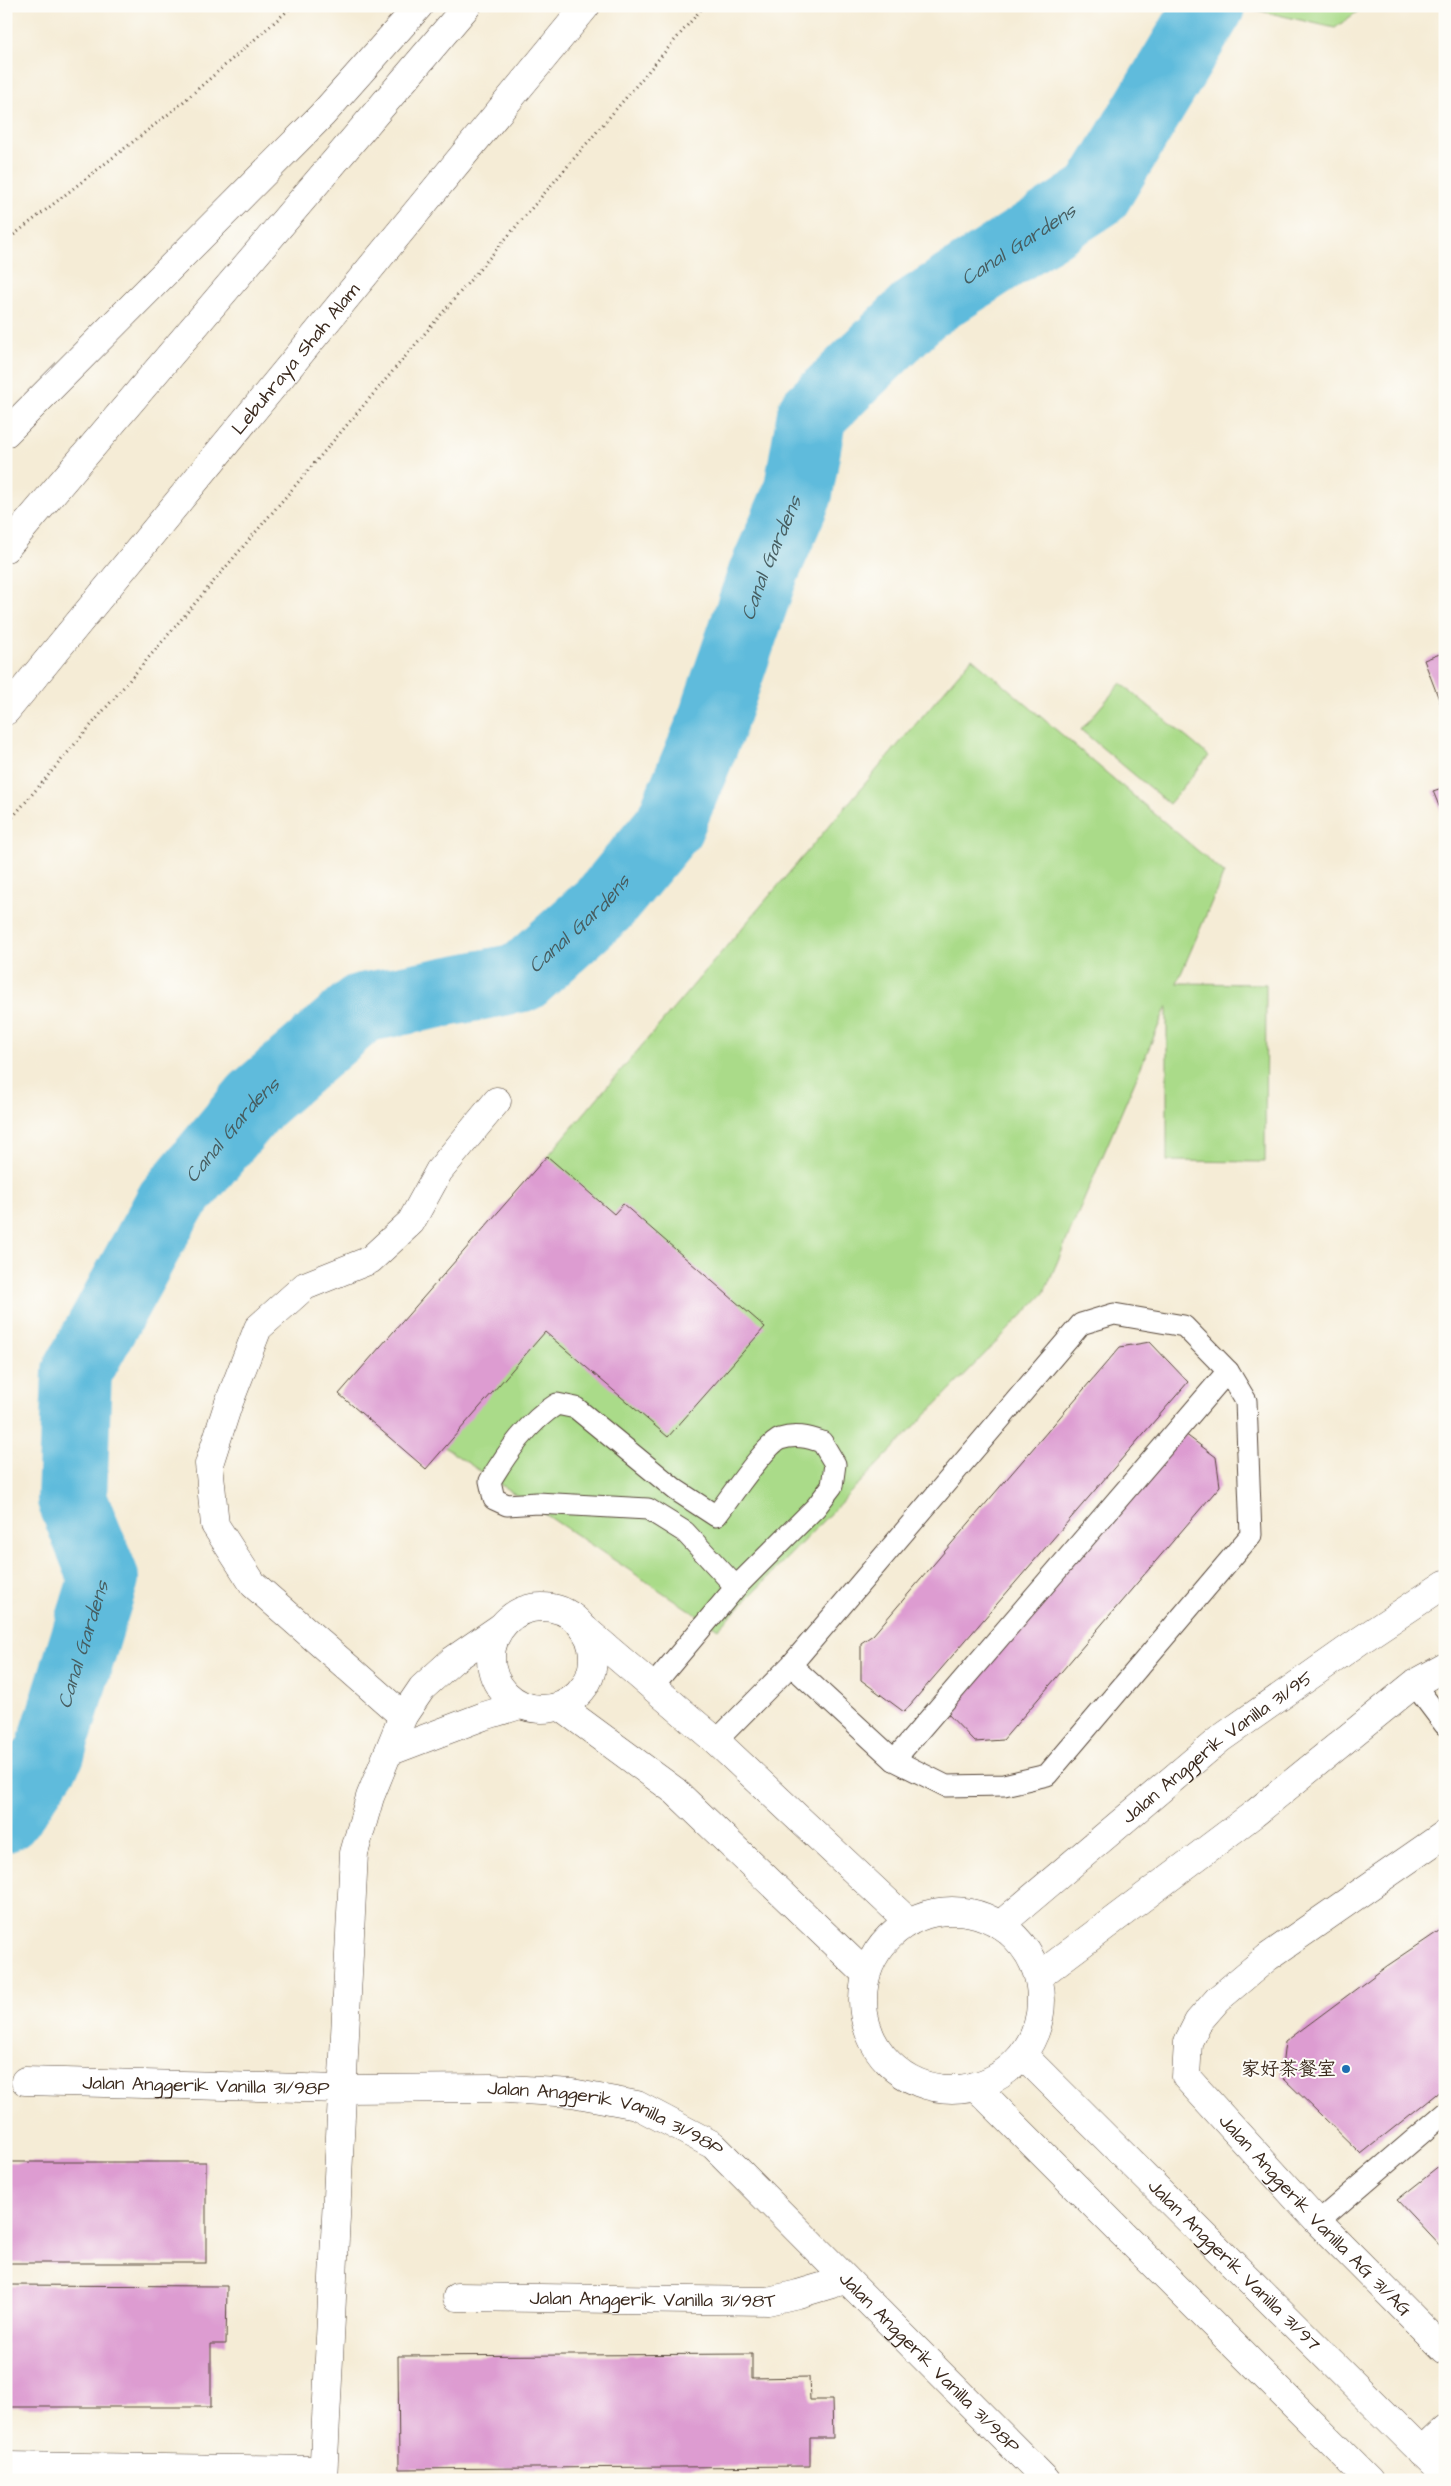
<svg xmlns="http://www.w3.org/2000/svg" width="1451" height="2486" viewBox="0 0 1451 2486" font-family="'Architects Daughter','LXGW WenKai TC',sans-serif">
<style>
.green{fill:#aadb89;stroke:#728254}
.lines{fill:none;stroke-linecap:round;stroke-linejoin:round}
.river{stroke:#5ebbdc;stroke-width:70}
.building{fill:#dd9cd1}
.lane-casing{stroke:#57473a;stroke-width:23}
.street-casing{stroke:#57473a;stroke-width:29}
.secondary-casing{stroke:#57473a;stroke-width:29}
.highway-casing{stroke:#57473a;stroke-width:29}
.path{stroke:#57473a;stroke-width:3;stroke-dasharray:1 4;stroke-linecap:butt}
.lane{stroke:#fff;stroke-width:21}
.street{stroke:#fff;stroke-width:28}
.secondary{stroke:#fff;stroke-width:28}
.highway{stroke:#fff;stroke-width:28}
.poi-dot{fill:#1f6fb2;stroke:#fdfcf7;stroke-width:2}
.labels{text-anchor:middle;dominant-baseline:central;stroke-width:4;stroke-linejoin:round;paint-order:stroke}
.street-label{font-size:19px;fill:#3b2a1e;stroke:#fdfcf7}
.poi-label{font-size:19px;fill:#3b2a1e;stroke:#fdfcf7;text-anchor:end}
.water-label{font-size:20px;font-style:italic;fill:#475d60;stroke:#fdfcf7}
</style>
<rect width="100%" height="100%" fill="#fdfcf7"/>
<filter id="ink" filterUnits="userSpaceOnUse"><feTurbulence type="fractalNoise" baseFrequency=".02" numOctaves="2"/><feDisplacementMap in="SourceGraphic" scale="10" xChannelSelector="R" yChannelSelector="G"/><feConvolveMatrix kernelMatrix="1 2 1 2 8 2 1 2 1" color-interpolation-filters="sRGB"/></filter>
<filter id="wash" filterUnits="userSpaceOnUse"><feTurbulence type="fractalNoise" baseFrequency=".0096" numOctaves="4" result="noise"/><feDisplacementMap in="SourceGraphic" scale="20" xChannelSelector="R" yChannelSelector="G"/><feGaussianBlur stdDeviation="1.12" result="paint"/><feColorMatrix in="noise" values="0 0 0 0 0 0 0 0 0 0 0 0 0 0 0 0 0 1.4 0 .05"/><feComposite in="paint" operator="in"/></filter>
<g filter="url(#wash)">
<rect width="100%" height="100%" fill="#f5ecd6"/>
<g class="green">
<polygon points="1239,6 1365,6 1335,28"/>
<polygon points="972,658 1224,873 1177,983 1266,984 1265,1162 1167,1161 1167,1006 1044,1293 718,1629 352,1386"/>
<polygon points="1121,683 1209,756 1169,804 1081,730"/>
</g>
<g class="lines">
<path class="river" id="s1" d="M6,1817L50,1753L104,1578L72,1499L77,1372L170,1203L256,1100L362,1008L523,977L605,903L669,826L710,728L763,574L798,493L812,414L920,309L1097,194L1210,6"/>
</g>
<g id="blocks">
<g class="building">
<polygon points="1445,652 1445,715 1424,660"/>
<polygon points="1445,787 1445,821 1433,791"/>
<polygon points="547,1156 614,1214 623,1204 765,1327 668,1437 545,1332 426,1469 339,1394"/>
<polygon points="1150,1342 1188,1382 904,1712 861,1680 861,1643 873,1635 1120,1347"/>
<polygon points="1181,1431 1216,1457 1220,1486 1003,1740 975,1742 943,1709"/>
<polygon points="1445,1927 1445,2087 1361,2154 1281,2076 1285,2042 1387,1966"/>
<rect x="6" y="2162" width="200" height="101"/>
<polygon points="1445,2162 1445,2251 1397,2200"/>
<polygon points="6,2285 227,2286 226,2344 211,2344 211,2407 6,2407"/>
<polygon points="752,2354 752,2378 809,2377 810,2400 832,2400 833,2438 810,2438 810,2466 399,2469 398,2356"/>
</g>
</g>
</g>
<g filter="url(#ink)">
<use href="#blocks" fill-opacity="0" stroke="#57473a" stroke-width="1"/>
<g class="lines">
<g class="lane-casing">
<g id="lane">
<polyline points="1414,1684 1445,1725"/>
<path d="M651,1688L736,1587L816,1507L832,1486L835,1464L822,1442C808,1437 795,1434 780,1439C765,1445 728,1501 716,1516L676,1490L576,1408L557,1404C528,1422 507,1453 490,1481L494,1499L507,1505L537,1503L648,1509L685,1532L736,1587"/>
<polyline points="716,1741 791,1665 1081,1324 1114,1314 1184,1326 1228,1371 1246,1401 1251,1535 1047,1775 1004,1785 946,1786 894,1760 791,1665"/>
<polyline points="894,1760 1228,1371"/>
<polyline points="1318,2222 1445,2113"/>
</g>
</g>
<g class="street-casing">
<g id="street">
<polyline points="403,1716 253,1584 215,1525 209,1464 228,1405 258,1328 305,1286 370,1260 411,1222 439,1171 497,1101"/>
<polyline points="389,1752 484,1716 520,1705"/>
<path id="s2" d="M1445,1834L1268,1957L1218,1999L1198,2022L1188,2042L1186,2077L1318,2222L1445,2350"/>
<path id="s3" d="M25,2081L342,2089L492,2088L572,2093L637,2105L713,2145L1046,2480"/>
<path id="s4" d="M457,2297L768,2301L798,2294L845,2280"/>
<polyline points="1421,2452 1445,2429"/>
<polyline points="6,2466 323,2470"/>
<polyline points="323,2480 354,1853 370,1797 403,1716 422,1688 453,1660 501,1627"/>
</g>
</g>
<g class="secondary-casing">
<g id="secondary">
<circle cx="542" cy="1658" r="51"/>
<polyline points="586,1630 716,1741 909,1922"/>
<polyline points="561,1707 675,1791 866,1974"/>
<circle cx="952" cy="2000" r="89"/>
<path id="s5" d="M1000,1925L1220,1739L1361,1640L1445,1584"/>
<polyline points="1039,1976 1254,1814 1414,1684 1445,1667"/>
<path id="s6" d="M1023,2055L1445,2475"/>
<polyline points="975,2086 1369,2480"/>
</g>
</g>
<g class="highway-casing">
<g id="highway">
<polyline points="6,433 322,115 419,6"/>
<polyline points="6,548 467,6"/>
<path id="s7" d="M6,711L586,6"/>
</g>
</g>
<g class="path">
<polyline points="6,241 175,109 293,6"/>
<polyline points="6,825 704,6"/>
</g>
<use href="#lane" class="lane"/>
<use href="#street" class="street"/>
<use href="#secondary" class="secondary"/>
<use href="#highway" class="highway"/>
</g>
</g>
<circle class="poi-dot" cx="1346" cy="2069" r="5"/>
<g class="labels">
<g class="street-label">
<text stroke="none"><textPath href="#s7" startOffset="456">Lebuhraya Shah Alam</textPath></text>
<text stroke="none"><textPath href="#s5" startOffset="281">Jalan Anggerik Vanilla 31/95</textPath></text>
<text stroke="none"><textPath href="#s3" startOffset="181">Jalan Anggerik Vanilla 31/98P</textPath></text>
<text stroke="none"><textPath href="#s3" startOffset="586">Jalan Anggerik Vanilla 31/98P</textPath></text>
<text stroke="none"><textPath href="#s2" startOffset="558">Jalan Anggerik Vanilla AG 31/AG</textPath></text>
<text stroke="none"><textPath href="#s6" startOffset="298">Jalan Anggerik Vanilla 31/97</textPath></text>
<text stroke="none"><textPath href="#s4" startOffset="196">Jalan Anggerik Vanilla 31/98T</textPath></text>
<text stroke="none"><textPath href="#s3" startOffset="1006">Jalan Anggerik Vanilla 31/98P</textPath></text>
</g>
<g class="poi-label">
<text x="1336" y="2069">家好茶餐室</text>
</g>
<g class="water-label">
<text stroke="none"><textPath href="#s1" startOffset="2021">Canal Gardens</textPath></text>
<text stroke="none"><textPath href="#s1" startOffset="1602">Canal Gardens</textPath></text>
<text stroke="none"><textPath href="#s1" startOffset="1182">Canal Gardens</textPath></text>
<text stroke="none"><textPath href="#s1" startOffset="762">Canal Gardens</textPath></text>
<text stroke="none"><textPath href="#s1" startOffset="191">Canal Gardens</textPath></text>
</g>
</g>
<rect width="1451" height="2486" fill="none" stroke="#fdfcf7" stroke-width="25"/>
</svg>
